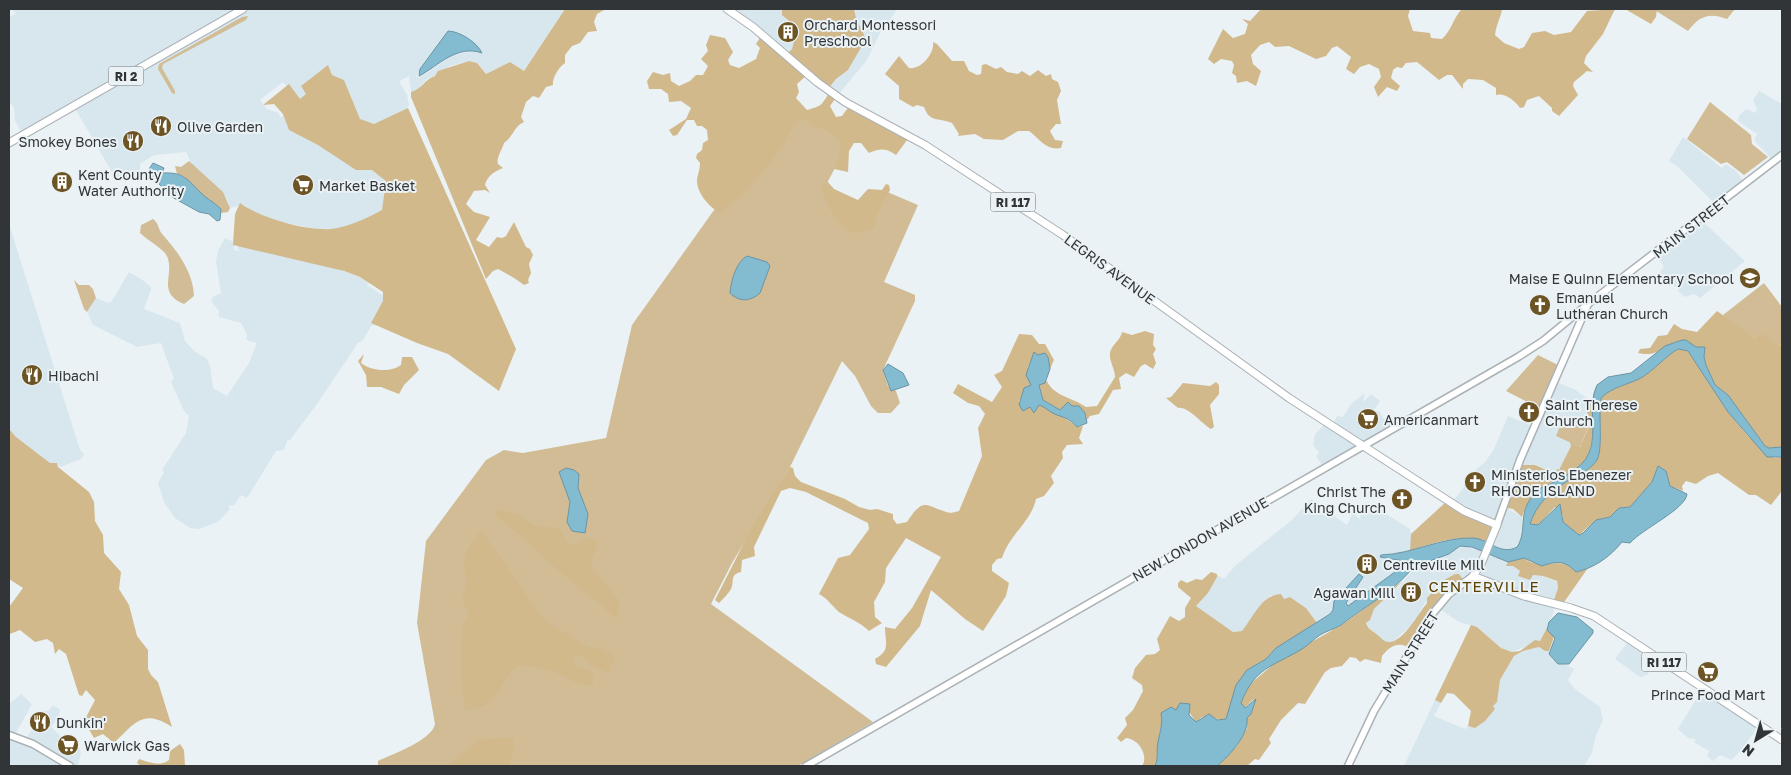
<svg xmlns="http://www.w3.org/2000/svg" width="1791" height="775" viewBox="0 0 1791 775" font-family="'Golos Text',sans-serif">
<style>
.built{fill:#d8e7ee;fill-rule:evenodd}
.green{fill:#d2bc95}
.forest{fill:#d2b98c}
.water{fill:#83bcd1;stroke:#6b94a3}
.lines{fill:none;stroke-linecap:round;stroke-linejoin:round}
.secondary-casing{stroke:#abb2b6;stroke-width:9}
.primary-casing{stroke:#abb2b6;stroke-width:9}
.secondary{stroke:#fff;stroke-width:6}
.primary{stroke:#fff;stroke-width:7}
.labels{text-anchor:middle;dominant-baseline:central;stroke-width:4;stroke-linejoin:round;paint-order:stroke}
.shield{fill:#eaf2f5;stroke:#696e70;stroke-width:1}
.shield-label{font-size:12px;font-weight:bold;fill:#323537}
.poi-label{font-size:14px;fill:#323537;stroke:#eaf2f5;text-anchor:start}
.street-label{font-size:14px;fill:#323537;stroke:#eaf2f5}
.neighbourhood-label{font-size:15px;letter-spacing:1px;fill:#5c4203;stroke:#eaf2f5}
</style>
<rect width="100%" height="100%" fill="#eaf2f5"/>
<g class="built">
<path d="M11,9H565L524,71L510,62L486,74L477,63L469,61L450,66L435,76L427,79L416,91L411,92L409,76L399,81L407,95L409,105L407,109L368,127L353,116L349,101L351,96L343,82L309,93L303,105L283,82L260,100L267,109L279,113L280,118L287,111L395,170L377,240L263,219L242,205L230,208L227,199L193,167L186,152L154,155L140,164V169L138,172L125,179H116L73,105L22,133L15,121L14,108L9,101V18L16,13ZM448,30L470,39L480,49L453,55L426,73L416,77Z"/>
<polygon points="724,9 782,9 782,15 788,20 796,33 792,49 786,55"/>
<polygon points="854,9 897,9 888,23 885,23 867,60 837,96 828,89 836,79 848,70 866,39 855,18"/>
<polygon points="1759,91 1782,104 1782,155 1773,161 1754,140 1757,134 1738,121 1739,116 1746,109 1755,113 1757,109 1753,100"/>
<polygon points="1683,137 1722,168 1726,164 1736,171 1745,183 1716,205 1678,167 1669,161"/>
<polygon points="1700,219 1745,261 1700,298 1694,294 1685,297 1679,292 1678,288 1669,284 1664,276 1659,274 1664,266 1655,253"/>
<polygon points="9,224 80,450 84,454 81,459 60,467 57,463 50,463 15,437 9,429"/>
<polygon points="225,238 234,242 234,250 240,251 237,248 239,244 321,264 372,281 367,285 382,295 386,294 375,326 372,325 363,340 358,343 317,404 290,440 287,441 284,450 276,451 249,495 246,498 241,495 234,505 228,506 230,509 218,522 199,529 190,528 175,518 164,502 158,483 164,472 162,470 186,433 189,416 184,411 171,382 174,379 161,343 137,347 93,325 87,312 96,298 109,303 112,301 129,272 141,279 151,287 151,290 144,309 180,323 185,341 195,352 206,358 210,365 213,388 227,396 249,363 257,343 246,340 247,334 241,323 219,317 219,311 211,301 213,297 221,293 216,262 218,251"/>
<polygon points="1556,382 1574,389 1588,399 1587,405 1591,422 1588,429 1556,436 1570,442 1571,446 1559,470 1555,474 1535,465 1522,465 1507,508 1522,517 1522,539 1514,548 1500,550 1490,544 1451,503 1463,489 1465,481 1471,479 1472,473 1485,462 1493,451 1508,416 1535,427"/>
<polygon points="1365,393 1363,402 1371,394 1380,401 1375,409 1374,416 1376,411 1379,411 1383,418 1389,420 1393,427 1324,468 1316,456 1319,453 1313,445 1315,434 1326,423 1332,426 1337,416 1343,417 1351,404"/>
<polygon points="1311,499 1347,525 1353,512 1359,519 1366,505 1384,511 1383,512 1410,529 1413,541 1410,551 1396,555 1381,555 1389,560 1404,561 1406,565 1348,607 1346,603 1360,582 1359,574 1334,601 1333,610 1330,614 1317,623 1306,608 1290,597 1284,599 1270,595 1242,631 1233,632 1195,606 1208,593 1217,575 1224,579 1236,565 1293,519"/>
<polygon points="1460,546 1472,547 1508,562 1507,566 1513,566 1520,571 1525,578 1533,575 1542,576 1557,582 1558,588 1553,614 1540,641 1512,652 1501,648 1477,627 1459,622 1438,608 1455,574 1437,584 1420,611 1419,618 1395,640 1389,643 1382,641 1366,625 1374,609 1384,597 1389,596 1392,590 1398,588 1413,570 1416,572 1432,560 1449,554"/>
<polygon points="1630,639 1659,659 1647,675 1640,677 1615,659"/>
<polygon points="1539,647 1549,651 1550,656 1574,669 1568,680 1575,689 1600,707 1603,720 1596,735 1592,753 1584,766 1404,766 1435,700 1441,703 1434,716 1465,729 1468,726 1477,727 1495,709 1492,706 1500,680 1514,656 1523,651"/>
<polygon points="1703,688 1760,726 1748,740 1747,745 1731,760 1720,755 1713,761 1707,756 1709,751 1694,742 1696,739 1688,738 1678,729"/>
<polygon points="21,694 32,704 15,735 25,740 33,728 43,721 41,717 45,711 48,711 53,706 56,707 60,710 59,716 51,727 65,740 78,746 81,752 78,766 9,766 9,704"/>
</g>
<g class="green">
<path d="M1653,9H1735L1727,19C1709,12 1699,16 1688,31Z"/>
<polygon points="248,16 246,20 163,64 162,68 175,91 175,94 172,93 158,69 159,64 242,17"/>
<polygon points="1710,102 1751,135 1752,144 1768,157 1744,175 1727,162 1721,164 1687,139"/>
<path d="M789,105L849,141L824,189L857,210L885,191L918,205L884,282L915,295V301L883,370L888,386L896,391L900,403L891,413H878L871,406L855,376L842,361L790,467L732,563L711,604L873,722L798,766H378V761C393,754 432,740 435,724L417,623L426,541L486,460L504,450L523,453L606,438L632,325Z"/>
<polygon points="189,161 223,192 230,208 228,212 221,213 221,209 199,192 183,176 177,174 175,166 181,167"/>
<path d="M153,219C159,223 158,230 163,235C178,252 193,272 194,296L184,304C154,292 178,271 165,253C159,246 147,240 140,233L141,225Z"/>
<polygon points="74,280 79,285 89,285 93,289 96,298 87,312 84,309"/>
<polygon points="1764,283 1782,307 1782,346 1761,336 1755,338 1729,322 1723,315"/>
<polygon points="1538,355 1558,365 1539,408 1506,391"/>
<polygon points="1564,417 1588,428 1580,447 1556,436"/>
</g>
<g class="forest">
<path d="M565,9L604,10L597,14L594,22L597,31L588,32L580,43L572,46L565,55V63C559,67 552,78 553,85L546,87L539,98L533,96L526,102L521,117L524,122C514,126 513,137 504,143C502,150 496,158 498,164L503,168C495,171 487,176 485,185L490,193L485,190L474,191L466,204L474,212L490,217L476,240L489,247L497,237L502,238L506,236L514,222L526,247L530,249L533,255L529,264L531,273L528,280L529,283L524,285C515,278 507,274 498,269L493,271L486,279L411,97V92C421,90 425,79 435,76L438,71L469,61L477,63L486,74L510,62L524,71Z"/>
<path d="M782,9H854L856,18L866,39L848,70L836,79L828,89L807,75L797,84L799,92L796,98L807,110C824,105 820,106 830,92L837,96L830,106L836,117L842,116L850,105L910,136L896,155C886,148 880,148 869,153L861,143H854L849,151L848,172L834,169C847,143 841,135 816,127C810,125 807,121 802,119C793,123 791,133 786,141C777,156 734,208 719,212C709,207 696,192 697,179C698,174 700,169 700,163L696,158L697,154L702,150L703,143L708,140L707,130L702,126H697L694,120H687L677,135L673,136L669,130L686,119L691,108L681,101L669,102L668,94L661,89H649L647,81L653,72L663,75L670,73L671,81L679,86L690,81L696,75H703L708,66L701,59L708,51L706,45L710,35L725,38L733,52L728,60L730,65L739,68L756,59L760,48L756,44L761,36L786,55L792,49L796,33L788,20L782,15Z"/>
<path d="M1261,9H1410L1408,16L1413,31L1430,33L1431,38L1442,39C1452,30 1453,18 1462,9H1502C1501,17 1496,25 1495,35L1504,43L1519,49L1524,47L1532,33L1545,31L1554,35L1571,32L1587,11L1615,9L1603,34L1586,56L1584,63L1593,72L1587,71L1574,82L1573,86L1578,95L1559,116L1552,111V108L1539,96L1527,100L1524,107L1520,108C1516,101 1504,92 1496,95V88L1483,80L1468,79L1463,84V89L1452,75H1447L1439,80L1417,62L1406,63L1402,68L1397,67L1393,70L1391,78L1400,86L1397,91L1387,87L1378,97L1374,87L1381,77L1379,69L1369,64L1360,67L1354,74L1346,69L1351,57L1337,46L1332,48L1326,56L1316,59L1289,46L1275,47L1269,42L1260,45L1251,55L1253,64L1261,71L1256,86L1247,81L1237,83L1236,76L1232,73L1234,65L1232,61L1221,59L1214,64L1208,59L1223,29L1233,38L1245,34L1248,24L1242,19L1250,21Z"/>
<polygon points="1625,9 1657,9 1656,17 1651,24"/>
<path d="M933,42L937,44L952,61H964L969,71L977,75L981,74L982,65L986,64L996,69L1001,67L1007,72L1018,74L1022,71L1030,76L1038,70L1046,76L1051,74L1052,79L1058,82L1061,91L1057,100L1061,124H1056L1050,131L1055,140L1063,141L1061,148C1046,151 1040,139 1029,131H1018L1003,140L984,139L975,134L958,136L959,134L952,123C937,117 930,123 924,107L917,105L913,107L899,99V86L885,74L899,56L909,68C921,70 935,53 933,42Z"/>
<path d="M328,65L332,75L344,80L360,119L374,124L408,108L516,349L499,391L448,354L417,343L371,323L383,301V292L360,277L344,271L233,245L235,214L240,203C260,218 305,231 331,229C348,227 368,218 382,210L386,181L372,170H356L318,145L289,130L283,114L274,104L263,105L289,84L300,99L306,94L301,86Z"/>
<path d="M827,181L834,189L858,200L868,189L882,190L886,184L889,185L890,190L876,216V222L873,228L855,234C834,224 829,207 821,188Z"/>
<path d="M1717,311L1755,338L1764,333L1767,338L1782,346V447L1769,448L1765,446L1728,395L1715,385L1706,365L1704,357L1705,347H1695L1682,340C1663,345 1658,358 1638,353L1640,349L1650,348L1658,336L1667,335L1674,324L1682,329L1697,332Z"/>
<path d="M1145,331L1154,334L1153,345L1156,349L1153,354L1156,363L1153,369L1145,364L1141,366L1134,377L1126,373L1119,378L1121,389L1113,390L1099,414L1090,416L1086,421L1085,413L1060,410L1043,400L1039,385L1047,381C1053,396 1074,398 1086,407L1097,406L1115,377C1115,369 1109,361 1110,353C1111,345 1121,340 1122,332L1132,335Z"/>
<path d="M1019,334L1032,335L1039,344H1045L1054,360L1050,369L1032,359L1028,367L1032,385L1019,401L1027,408C1030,407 1035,405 1039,405C1045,405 1073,422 1077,427L1083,426L1079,438L1083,444L1067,445L1062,452L1063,458L1051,476L1054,483L1044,496L1036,499C1031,522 1009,535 1002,558L997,559L992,565V571L1009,583L1006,596L983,631L965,619L931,590L920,626L886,667L876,664L875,659C891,650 885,643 885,627L895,629L912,608L941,557L906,538L886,568L885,582L874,602L875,617L882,623L869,631C860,622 850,619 839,612C832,606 828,599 819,594L838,558L850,555L869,529L868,523L806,492L790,488L781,491L754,547L755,556L742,560L741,572C729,575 735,581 731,589C728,594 723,599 719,603L715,600L753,525L790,467L793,468L795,476L801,482L845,499L859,507L870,510L877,509L893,514V519L897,524L907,522C925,494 926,508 951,513L959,511L982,456L978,428L985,414L979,406L968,403L953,393L958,384L992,402L1002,387L994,375L1002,371Z"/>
<path d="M1678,349L1688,351L1728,412L1748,436L1774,458L1782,457V491L1771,505L1756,495H1749L1718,473L1708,476L1696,484L1686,481L1682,486L1683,491L1670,486L1666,472L1658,466L1652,482L1630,507L1619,508L1610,517L1596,520L1579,535L1563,522V516L1555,507L1538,525L1530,524C1536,505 1550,493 1566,482C1577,475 1590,472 1597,460C1604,447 1597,402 1602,397C1613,387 1626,385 1639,379C1654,371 1664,357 1678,349Z"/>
<path d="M364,354L361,363C371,371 391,373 401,365L402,357H412L419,370L404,385L399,394L381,387H367L366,375L358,361Z"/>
<path d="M1216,382L1219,385V394L1210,405L1214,427L1211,429C1202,424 1188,406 1178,408L1166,398L1171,397L1183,383L1210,386Z"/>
<path d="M1587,398L1593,401C1594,417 1595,435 1589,452C1578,485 1535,474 1522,517L1513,509L1507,508L1522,465H1535L1555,474L1557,469L1559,470L1571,446L1570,442L1580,447L1591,422L1587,412Z"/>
<path d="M9,429L16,437L50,463H57L58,467L89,492L94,502L95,521L103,535L104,553L121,572L119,589L129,605L137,636L148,650V669L151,675L158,682L172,727C143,708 135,723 114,743L103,734L94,738L84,721L95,700L86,690L82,696L79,695L66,654L59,649L55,654L53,643L47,639L35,642L20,630L10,634L9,607L23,588L9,579Z"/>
<path d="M1447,501L1496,525L1490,543C1463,533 1437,541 1410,551L1411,534Z"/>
<path d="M498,510L517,514L536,526L559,528L568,542L573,545L589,537L597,541L598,544L592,559L591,567L619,600L618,617C608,617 603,604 594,599C559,575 531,542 497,517L495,511Z"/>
<path d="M482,531L544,620L589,647L599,648L615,656L610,671L606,672L589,664L583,656L572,658L575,666L589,670L593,674V685C579,688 568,677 556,673C543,668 529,665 516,667C495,688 501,707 466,710C461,701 460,644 462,631C462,625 467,619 469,613L462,601L467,581L463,564L467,550L478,534Z"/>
<path d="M1524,558C1541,572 1561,554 1576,572L1588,568L1562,605L1553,603L1558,588L1557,581L1543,576L1533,575L1530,580L1518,576L1520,571L1513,566H1506L1508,562Z"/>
<path d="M1211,572L1217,574V577L1208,593L1196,606L1233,632L1242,631C1254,617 1261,595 1281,594L1284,599L1290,597L1306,608L1317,623L1276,648L1266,659L1247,670L1226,720L1202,717L1196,722L1189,712L1176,710C1172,714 1168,717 1164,721C1156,731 1161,754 1155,766H1142C1149,756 1139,739 1126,738L1121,742L1117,738L1127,725L1125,718L1133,710L1143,691L1142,685L1132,678L1135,668L1146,655L1155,654L1160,650L1157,639L1170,616L1179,621L1185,617V608L1191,598L1178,587V583L1181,580L1187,583L1196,579L1202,580Z"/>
<path d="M1455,574H1459L1464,581L1444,598L1411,649C1399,641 1391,645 1382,656L1381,663L1365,659L1360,662L1356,658L1350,657L1342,666L1331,668L1325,672L1305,704L1298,703L1281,720L1269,739L1271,743L1259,760L1255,759L1247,766H1217L1237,746L1247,728V718L1254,699L1244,708L1241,703L1248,686L1277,661L1340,626L1403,581L1374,609L1370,620L1366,623C1368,630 1375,632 1380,637C1396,657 1419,612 1427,603V598L1436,588L1437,584Z"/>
<polygon points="1471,625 1477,627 1501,648 1512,652 1520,651 1535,640 1540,641 1548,626 1555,634 1549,651 1545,651 1539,647 1523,651 1514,656 1500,680 1497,702 1493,706 1495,709 1485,721 1475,728 1468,726 1471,711 1454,694 1447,693 1441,703 1435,700"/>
<polygon points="512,737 515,748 510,762 512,766 448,766 478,740"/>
<path d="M180,744L184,750L185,766H141L137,763L139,759C148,762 160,767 169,760L170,751Z"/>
</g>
<g class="water">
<path d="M448,31C459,31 477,42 482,53C457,44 438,66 419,76L420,69Z"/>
<path d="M153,163L164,168L162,173C181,172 186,177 199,191C205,198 214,202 221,209L220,220L217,221L209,214L199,212L172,197L151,176L149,169Z"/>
<path d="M747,256L767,262L770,266L760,293C750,302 739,302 730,293C731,281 736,262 747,256Z"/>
<path d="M1682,340H1686L1696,347H1705L1704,357L1706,365L1715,385L1728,395L1765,446L1769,448L1782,447V457H1767L1728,412L1688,351L1678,349C1664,357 1654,371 1639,379C1626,385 1613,387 1602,397C1597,402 1604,447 1597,460C1590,471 1577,475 1566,482C1550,492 1536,505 1530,524L1538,525L1560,504L1563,522L1579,535L1583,533L1596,520L1610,517L1619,508L1630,507L1652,482L1658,466L1666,471L1670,486L1687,494C1686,509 1642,529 1630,543L1622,542C1610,557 1594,568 1576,572C1565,560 1556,561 1542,566L1524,558L1508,562L1472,547L1460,546L1449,554L1432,560L1417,571L1412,569C1391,594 1366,605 1341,625C1335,629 1326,631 1320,635C1314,639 1308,645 1302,649C1272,667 1255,667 1241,703L1245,708L1256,699L1251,714L1247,718C1249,735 1229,756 1217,766H1155C1159,757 1156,751 1158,742C1160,731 1163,724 1161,713L1171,707L1176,710L1180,703L1190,704L1189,715L1196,722L1209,714L1217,720L1226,719L1236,685L1247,670L1266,659L1276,648L1330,614L1333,610L1334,601L1359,574L1363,577L1346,603L1348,606L1406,564L1404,561L1380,557L1381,555C1413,554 1441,537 1473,538C1489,539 1500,556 1517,547C1529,529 1515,513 1537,491C1542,486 1548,486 1554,482C1566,474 1582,469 1589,453C1598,432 1587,405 1597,385L1608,377L1631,373L1665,346Z"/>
<path d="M1034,352L1038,355L1045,353L1048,357L1050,369L1045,383L1039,385L1043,400L1060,410L1068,402L1072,406H1079L1085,413L1087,423L1077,427C1070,419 1066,418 1057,415C1050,413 1046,407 1039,405L1034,413L1030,407L1023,411L1019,405L1024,388L1031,385L1026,375Z"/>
<polygon points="888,364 903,373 909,385 891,391 883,370"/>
<polygon points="566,468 574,470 579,474 578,488 588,514 585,533 572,531 567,522 570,502 559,472"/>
<polygon points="1558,613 1577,617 1593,630 1593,633 1569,664 1558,664 1549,654 1555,638 1547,630 1549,622"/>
</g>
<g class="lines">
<g class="secondary-casing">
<g id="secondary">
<polyline points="1497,525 1520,460 1588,304 1782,155"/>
<polyline points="9,735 33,744 70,766"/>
<polyline points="806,766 1518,357 1543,341 1588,304"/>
<polyline points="1348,766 1374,711 1433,613 1449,594 1473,576"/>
</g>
</g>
<g class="primary-casing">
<g id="primary">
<polyline points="727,9 753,27 817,82 845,102 925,145 1063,235 1289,398 1464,511 1497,525 1481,564 1473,576 1524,596 1571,608 1594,616 1782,740"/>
<polyline points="9,143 243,9"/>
</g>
</g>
<use href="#secondary" class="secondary"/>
<use href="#primary" class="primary"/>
</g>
<defs>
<g id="building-disc" transform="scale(1.125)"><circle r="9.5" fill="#6c5424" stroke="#eaf2f5"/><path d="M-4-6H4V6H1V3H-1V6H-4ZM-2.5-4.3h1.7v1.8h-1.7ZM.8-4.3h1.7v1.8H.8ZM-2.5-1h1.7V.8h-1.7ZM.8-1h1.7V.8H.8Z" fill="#fff"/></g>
<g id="restaurant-disc" transform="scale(1.125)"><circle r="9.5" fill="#6c5424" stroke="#eaf2f5"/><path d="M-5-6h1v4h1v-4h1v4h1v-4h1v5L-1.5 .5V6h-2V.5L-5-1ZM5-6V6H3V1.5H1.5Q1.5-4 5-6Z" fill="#fff"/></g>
<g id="supermarket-disc" transform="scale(1.125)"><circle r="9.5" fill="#6c5424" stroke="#eaf2f5"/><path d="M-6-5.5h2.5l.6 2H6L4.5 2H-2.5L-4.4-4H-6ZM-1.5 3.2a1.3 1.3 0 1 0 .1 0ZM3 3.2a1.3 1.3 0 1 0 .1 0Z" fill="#fff"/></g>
<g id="school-disc" transform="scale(1.125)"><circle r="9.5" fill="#6c5424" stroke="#eaf2f5"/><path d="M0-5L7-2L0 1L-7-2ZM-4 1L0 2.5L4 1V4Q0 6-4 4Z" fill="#fff"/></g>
<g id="church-disc" transform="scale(1.125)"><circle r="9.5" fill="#6c5424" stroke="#eaf2f5"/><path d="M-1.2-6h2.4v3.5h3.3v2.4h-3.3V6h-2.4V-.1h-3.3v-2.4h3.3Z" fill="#fff"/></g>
</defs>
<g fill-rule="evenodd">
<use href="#building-disc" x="788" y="32"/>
<use href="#restaurant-disc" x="161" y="126"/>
<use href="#restaurant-disc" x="133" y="141"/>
<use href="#building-disc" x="62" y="182"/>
<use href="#supermarket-disc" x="303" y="185"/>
<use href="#school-disc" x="1750" y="278"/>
<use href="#church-disc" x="1540" y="305"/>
<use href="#restaurant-disc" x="32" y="375"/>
<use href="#church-disc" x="1529" y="412"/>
<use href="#supermarket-disc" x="1368" y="419"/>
<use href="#church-disc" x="1475" y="482"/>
<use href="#church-disc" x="1402" y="499"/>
<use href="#building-disc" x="1367" y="564"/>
<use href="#building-disc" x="1411" y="592"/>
<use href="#supermarket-disc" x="1708" y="672"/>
<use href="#restaurant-disc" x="40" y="722"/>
<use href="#supermarket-disc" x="68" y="745"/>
</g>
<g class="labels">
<g class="shield">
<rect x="108.5" y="66.5" width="35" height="19" rx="4"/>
<rect x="990.5" y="192.5" width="45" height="19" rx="4"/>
<rect x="1641.5" y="652.5" width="45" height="19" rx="4"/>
</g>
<g class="shield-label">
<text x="126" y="76">RI 2</text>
<text x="1013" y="202">RI 117</text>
<text x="1664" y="662">RI 117</text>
</g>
<g class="poi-label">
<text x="804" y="24">Orchard Montessori<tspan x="804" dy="16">Preschool</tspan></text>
<text x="177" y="126">Olive Garden</text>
<text x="117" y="141" text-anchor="end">Smokey Bones</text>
<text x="78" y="174">Kent County<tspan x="78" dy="16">Water Authority</tspan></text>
<text x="319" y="185">Market Basket</text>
<text x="1734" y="278" text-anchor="end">Maise E Quinn Elementary School</text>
<text x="1556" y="297">Emanuel<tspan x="1556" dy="16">Lutheran Church</tspan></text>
<text x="48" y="375">Hibachi</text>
<text x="1545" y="404">Saint Therese<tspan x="1545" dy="16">Church</tspan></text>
<text x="1384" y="419">Americanmart</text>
<text x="1491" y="474">Ministerios Ebenezer<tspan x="1491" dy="16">RHODE ISLAND</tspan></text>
<text x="1386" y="491" text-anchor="end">Christ The<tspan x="1386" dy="16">King Church</tspan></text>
<text x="1383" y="564">Centreville Mill</text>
<text x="1395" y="592" text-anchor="end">Agawan Mill</text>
<text x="1708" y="694" text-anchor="middle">Prince Food Mart</text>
<text x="56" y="722">Dunkin'</text>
<text x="84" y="745">Warwick Gas</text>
</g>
<g class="street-label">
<text transform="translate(1691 226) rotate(-38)">MAIN STREET</text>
<text transform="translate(1110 269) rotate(36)">LEGRIS AVENUE</text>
<text transform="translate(1200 539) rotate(-30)">NEW LONDON AVENUE</text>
<text transform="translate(1410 652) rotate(-58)">MAIN STREET</text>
</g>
<g class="neighbourhood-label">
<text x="1484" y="586">CENTERVILLE</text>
</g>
</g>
<rect width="1791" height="775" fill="none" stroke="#323537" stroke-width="20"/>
<g transform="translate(1756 740) rotate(217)" stroke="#eaf2f5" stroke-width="4" paint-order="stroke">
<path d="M0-4L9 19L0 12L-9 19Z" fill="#323537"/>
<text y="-8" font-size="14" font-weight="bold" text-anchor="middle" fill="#323537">N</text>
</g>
</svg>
